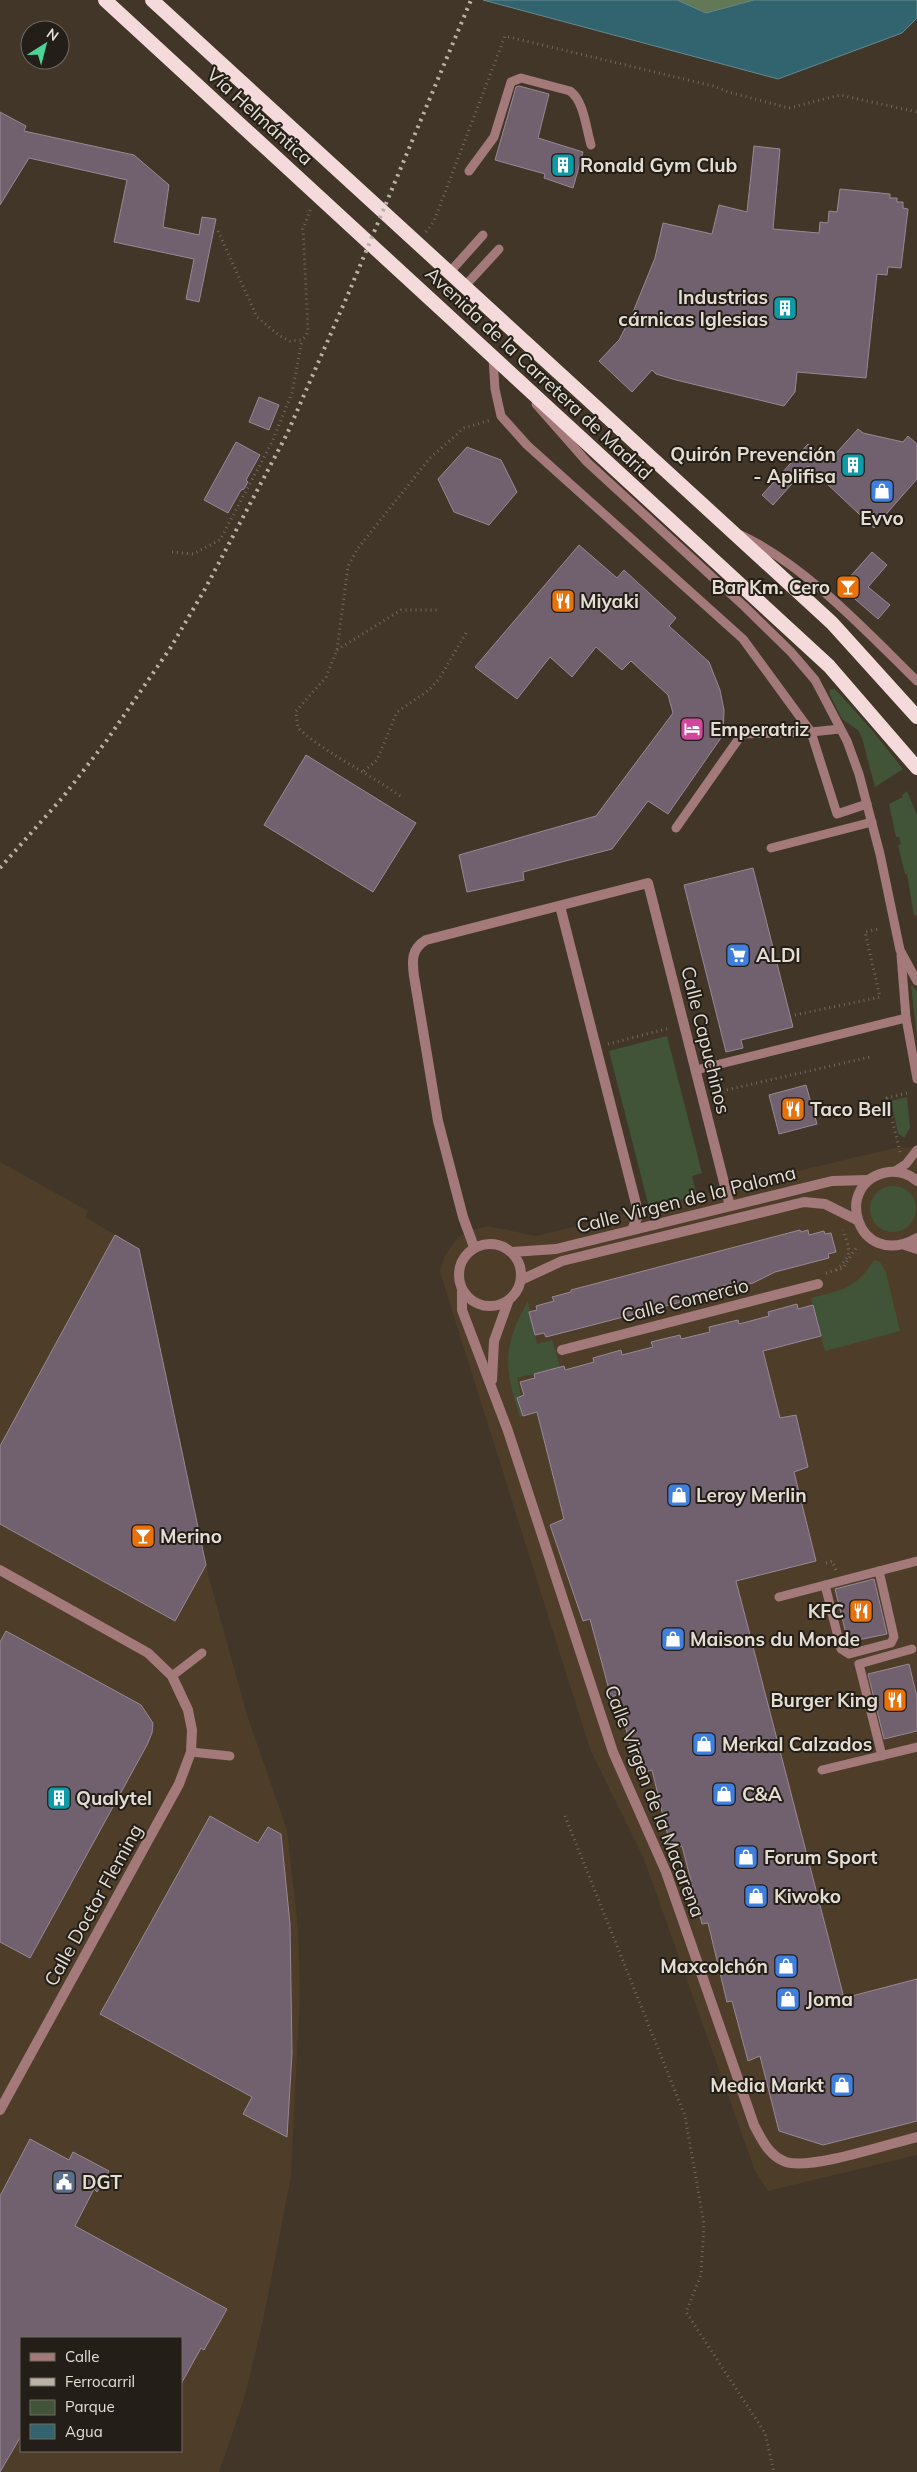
<svg xmlns="http://www.w3.org/2000/svg" width="917" height="2472" viewBox="0 0 917 2472" font-family="Mulish,sans-serif">
<style>
.built{fill:#4e3e29;fill-rule:evenodd}
.green{fill:#425438}
.forest{fill:#637857}
.water{fill:#32646f;stroke:#67888d}
.building{fill:#71606d;stroke:#9a8895}
.lines{fill:none;stroke-linecap:round;stroke-linejoin:round}
.path{stroke:#736a5c;stroke-width:3;stroke-dasharray:1 4;stroke-linecap:butt}
.service{stroke:#a3797a;stroke-width:9}
.pedestrian{stroke:#a3797a;stroke-width:10}
.minor{stroke:#a3797a;stroke-width:10}
.trunk{stroke:#f4dadb;stroke-width:14}
.rail{stroke:#bab2a7;stroke-width:4;stroke-dasharray:2.5 5;stroke-linecap:butt}
.labels{text-anchor:middle;dominant-baseline:central;stroke-width:4;stroke-linejoin:round;paint-order:stroke}
.street-label{font-size:19px;fill:#e4ddd3;stroke:#231e17}
.poi-label{font-size:19px;font-weight:bold;fill:#e4ddd3;stroke:#231e17;text-anchor:start}
</style>
<rect width="100%" height="100%" fill="#413627"/>
<g class="built">
<polygon points="917,1147 917,2155 768,2191 755,2171 644,1859 590,1749 440,1272 444,1257 458,1237 472,1230 488,1226 536,1236 810,1168 895,1148"/>
<path d="M0,1162L88,1211L85,1217L139,1249L209,1578L247,1715L287,1830L298,1928L300,1994L291,2176L263,2321L244,2399L219,2472H0ZM21,2338H181V2451H21Z"/>
</g>
<g class="green">
<polygon points="832,689 835,689 871,729 903,769 875,787 862,738 858,730 842,719 830,695 829,690"/>
<polygon points="907,791 917,815 917,915 914,916 907,874 905,874 898,845 901,844 899,837 896,837 889,804 903,797 902,795"/>
<polygon points="911,985 917,991 917,1037"/>
<polygon points="667,1036 702,1173 692,1176 697,1196 649,1207 609,1051"/>
<polygon points="907,1097 910,1128 904,1138 898,1133 891,1101"/>
<circle cx="893" cy="1209" r="23"/>
<path d="M874,1260L880,1262L886,1273L900,1331L825,1351L811,1298C842,1290 856,1289 874,1260Z"/>
<path d="M528,1301L537,1344L552,1340L560,1367L517,1378L521,1396L517,1398L523,1416L520,1417C504,1366 502,1348 528,1301Z"/>
</g>
<polygon class="forest" points="677,0 754,0 706,13"/>
<polygon class="water" points="483,0 677,0 706,13 754,0 917,0 917,18 902,33 778,79"/>
<g class="building">
<polygon points="519,86 549,94 538,138 583,152 573,188 544,178 545,174 495,160 516,87"/>
<polygon points="0,112 26,126 24,131 134,155 169,185 163,227 199,235 202,217 216,219 199,302 186,299 194,259 114,242 127,180 29,158 0,205"/>
<polygon points="754,146 780,149 773,229 819,233 820,222 828,223 829,211 837,212 840,189 890,194 890,198 897,198 897,202 903,202 903,208 908,209 901,268 888,267 887,275 877,274 866,378 797,372 795,392 784,406 676,380 656,374 652,370 632,392 599,361 619,340 631,317 655,258 663,223 712,234 719,205 747,212"/>
<polygon points="259,397 279,405 269,430 249,422"/>
<polygon points="858,429 863,433 903,442 908,436 917,444 917,479 874,528 808,466 773,505 762,495 808,444 828,462"/>
<polygon points="236,442 260,455 246,480 248,482 244,489 241,490 228,513 204,500"/>
<polygon points="467,447 501,460 517,492 489,525 454,512 438,479"/>
<polygon points="579,545 617,578 624,570 676,618 669,626 709,662 720,690 724,710 723,735 668,814 648,801 612,849 523,872 524,880 467,892 459,855 596,816 673,713 668,695 631,661 622,670 596,647 572,677 550,657 517,699 475,667"/>
<polygon points="872,552 887,565 868,587 890,605 878,619 841,587"/>
<polygon points="306,755 416,823 373,892 264,825"/>
<polygon points="753,868 793,1027 741,1040 743,1048 726,1052 684,885"/>
<polygon points="806,1085 817,1124 779,1134 769,1095"/>
<polygon points="800,1230 801,1232 808,1230 809,1235 824,1231 825,1234 831,1233 836,1252 828,1254 829,1258 775,1272 753,1283 737,1287 736,1282 694,1295 694,1297 688,1300 670,1305 546,1337 544,1333 535,1335 529,1312 537,1310 536,1306 554,1301 552,1297 571,1292 571,1290"/>
<polygon points="115,1235 139,1249 206,1565 175,1621 0,1524 0,1446"/>
<polygon points="797,1304 798,1309 813,1305 821,1336 763,1351 780,1418 796,1415 808,1467 794,1472 816,1561 736,1581 844,1998 917,1979 917,2121 823,2145 779,2131 760,2056 748,2061 732,2001 727,2002 708,1923 702,1924 682,1846 671,1849 652,1770 638,1774 617,1695 611,1697 590,1619 583,1621 550,1525 564,1519 537,1412 523,1416 517,1398 524,1395 520,1382 535,1378 534,1374 564,1366 565,1370 594,1362 593,1358 621,1350 622,1355 653,1347 651,1342 680,1335 681,1339 710,1332 709,1327 738,1320 739,1324 769,1316 768,1312"/>
<polygon points="874,1579 887,1634 848,1642 835,1589"/>
<polygon points="6,1631 141,1705 153,1723 152,1733 147,1745 30,1958 0,1942 0,1642"/>
<polygon points="909,1664 917,1697 917,1731 884,1739 868,1674"/>
<polygon points="210,1816 258,1843 268,1827 281,1834 290,1924 292,2053 287,2137 243,2114 252,2097 100,2014"/>
<polygon points="30,2139 69,2160 73,2152 109,2171 97,2192 94,2189 75,2226 227,2309 204,2350 201,2348 181,2384 181,2338 21,2338 21,2436 0,2472 0,2196"/>
</g>
<g class="lines">
<g class="path">
<polyline points="218,231 257,317 280,336 290,341 302,340 306,336 308,330 303,229 311,208"/>
<polyline points="426,232 434,221 505,36 713,86 728,92 789,108 840,95 917,112"/>
<polyline points="172,552 193,554 220,540 272,442 292,393 302,340"/>
<polyline points="337,650 401,610 439,610"/>
<polyline points="364,771 377,760 397,712 429,690 439,679 466,633"/>
<path d="M400,796C367,772 328,755 298,728L296,711L326,677L337,650L348,566L358,548L430,458L464,428L491,420"/>
<polyline points="795,1015 880,997 865,932 878,929"/>
<polyline points="608,1044 670,1028"/>
<polyline points="722,1091 870,1057"/>
<polyline points="900,1152 887,1098 911,1092"/>
<path d="M836,1270C853,1254 850,1251 843,1230"/>
<polyline points="826,1273 843,1268 858,1245"/>
<polyline points="826,1563 832,1561 836,1570"/>
<polyline points="565,1816 685,2116 704,2224 701,2275 686,2312 765,2433 774,2472"/>
</g>
<g class="service">
<path d="M469,171L494,137L511,82L521,78L570,91C584,101 586,128 591,145"/>
<polyline points="449,273 483,235"/>
<polyline points="464,287 499,249"/>
<polyline points="493,358 495,389 501,416 527,445 743,639 811,732 840,729"/>
<polyline points="536,404 587,462 745,607 791,652 815,680 847,741 859,774 880,854 900,950 917,981"/>
<path d="M741,535C805,565 866,631 917,681"/>
<polyline points="676,828 742,734 811,732 837,814 867,804"/>
<polyline points="771,848 872,822"/>
<polyline points="901,955 906,1018 917,1079"/>
<polyline points="696,1070 906,1018"/>
<polyline points="895,1171 906,1164 917,1150"/>
<polyline points="825,1585 841,1649 849,1654 891,1643 894,1637 879,1571"/>
<polyline points="779,1597 917,1561"/>
<polyline points="172,1676 202,1653"/>
<polyline points="191,1752 230,1756"/>
<polyline points="882,1756 859,1664 912,1649"/>
<polyline points="822,1770 917,1747"/>
</g>
<polyline class="pedestrian" points="562,1350 818,1284"/>
<g class="minor">
<polyline points="560,906 636,1204 637,1218 632,1230"/>
<path d="M917,1181C909,1174 899,1171 889,1172C831,1180 856,1272 917,1238"/>
<circle cx="490" cy="1275" r="31"/>
<polyline points="905,1245 917,1249"/>
<path d="M474,1247L463,1217L438,1121L414,976C412,961 411,949 426,940L648,883L730,1206"/>
<polyline points="512,1252 556,1249 832,1181 868,1180"/>
<polyline points="521,1280 562,1261 804,1202 825,1204 857,1220"/>
<path d="M462,1291V1310L508,1431L613,1752L666,1872L754,2125C762,2140 769,2156 786,2162C811,2170 888,2144 917,2137"/>
<polyline points="492,1380 494,1341 508,1302"/>
<polyline points="0,1570 148,1653 172,1676 188,1710 192,1730 191,1752 179,1784 0,2110"/>
</g>
<g class="trunk">
<polyline points="105,0 829,666 917,768"/>
<polyline points="152,0 832,623 917,717"/>
</g>
<polyline class="rail" points="0,868 63,797 107,740 171,647 205,589 287,434 349,292 471,0"/>
</g>
<defs>
<g id="building-square" transform="scale(1.25)"><rect x="-9" y="-9" width="18" height="18" rx="4" fill="#0f9aa8" stroke="#231e17"/><path d="M-4-6H4V6H1V3H-1V6H-4ZM-2.5-4.3h1.7v1.8h-1.7ZM.8-4.3h1.7v1.8H.8ZM-2.5-1h1.7V.8h-1.7ZM.8-1h1.7V.8H.8Z" fill="#fff"/></g>
<g id="shop-square" transform="scale(1.25)"><rect x="-9" y="-9" width="18" height="18" rx="4" fill="#3f7fe0" stroke="#231e17"/><path d="M-5-2.5h2.3a2.7 3.5 0 0 1 5.4 0H5L5.5 6h-11ZM-1.5-2.5h3a1.5 2.3 0 0 0-3 0Z" fill="#fff"/></g>
<g id="bar-square" transform="scale(1.25)"><rect x="-9" y="-9" width="18" height="18" rx="4" fill="#e8710a" stroke="#231e17"/><path d="M-6-5H6L.8 .8V4.5H3.5V6h-7V4.5H-.8V.8Z" fill="#fff"/></g>
<g id="restaurant-square" transform="scale(1.25)"><rect x="-9" y="-9" width="18" height="18" rx="4" fill="#e8710a" stroke="#231e17"/><path d="M-5-6h1v4h1v-4h1v4h1v-4h1v5L-1.5 .5V6h-2V.5L-5-1ZM5-6V6H3V1.5H1.5Q1.5-4 5-6Z" fill="#fff"/></g>
<g id="hotel-square" transform="scale(1.25)"><rect x="-9" y="-9" width="18" height="18" rx="4" fill="#d1479c" stroke="#231e17"/><path d="M-6-4.5h1.5V1H6V5H4.5V3h-9V5H-6ZM-4 0a1.8 1.8 0 1 1 3.6 0ZM.5 0V-2.5h3Q6-2.5 6 0Z" fill="#fff"/></g>
<g id="supermarket-square" transform="scale(1.25)"><rect x="-9" y="-9" width="18" height="18" rx="4" fill="#3f7fe0" stroke="#231e17"/><path d="M-6-5.5h2.5l.6 2H6L4.5 2H-2.5L-4.4-4H-6ZM-1.5 3.2a1.3 1.3 0 1 0 .1 0ZM3 3.2a1.3 1.3 0 1 0 .1 0Z" fill="#fff"/></g>
<g id="civic-square" transform="scale(1.25)"><rect x="-9" y="-9" width="18" height="18" rx="4" fill="#5c6f8a" stroke="#231e17"/><path d="M-.6-6.5H3V-4.5H.6V-3L4-1V1h2V6H-6V1h2V-1L-.6-3ZM-1.2 2.5V6h2.4V2.5Z" fill="#fff"/></g>
</defs>
<g fill-rule="evenodd">
<use href="#building-square" x="563" y="165"/>
<use href="#building-square" x="785" y="308"/>
<use href="#building-square" x="853" y="465"/>
<use href="#shop-square" x="882" y="491"/>
<use href="#bar-square" x="848" y="587"/>
<use href="#restaurant-square" x="563" y="601"/>
<use href="#hotel-square" x="692" y="729"/>
<use href="#supermarket-square" x="738" y="955"/>
<use href="#restaurant-square" x="793" y="1109"/>
<use href="#shop-square" x="679" y="1495"/>
<use href="#bar-square" x="143" y="1536"/>
<use href="#restaurant-square" x="861" y="1611"/>
<use href="#shop-square" x="673" y="1639"/>
<use href="#restaurant-square" x="895" y="1700"/>
<use href="#shop-square" x="704" y="1744"/>
<use href="#shop-square" x="724" y="1794"/>
<use href="#building-square" x="59" y="1798"/>
<use href="#shop-square" x="746" y="1857"/>
<use href="#shop-square" x="756" y="1896"/>
<use href="#shop-square" x="786" y="1966"/>
<use href="#shop-square" x="788" y="1999"/>
<use href="#shop-square" x="842" y="2085"/>
<use href="#civic-square" x="64" y="2182"/>
</g>
<g class="labels">
<g class="street-label">
<text transform="translate(260 116) rotate(42)">Vía Helmántica</text>
<text transform="translate(539 373) rotate(43)">Avenida de la Carretera de Madrid</text>
<text transform="translate(706 1040) rotate(76)">Calle Capuchinos</text>
<text transform="translate(686 1199) rotate(-14)">Calle Virgen de la Paloma</text>
<text transform="translate(685 1300) rotate(-14)">Calle Comercio</text>
<text transform="translate(655 1801) rotate(69)">Calle Virgen de la Macarena</text>
<text transform="translate(93 1905) rotate(-61)">Calle Doctor Fleming</text>
</g>
<g class="poi-label">
<text x="580" y="165">Ronald Gym Club</text>
<text x="768" y="297" text-anchor="end">Industrias<tspan x="768" dy="22">cárnicas Iglesias</tspan></text>
<text x="836" y="454" text-anchor="end">Quirón Prevención<tspan x="836" dy="22">- Aplifisa</tspan></text>
<text x="882" y="518" text-anchor="middle">Evvo</text>
<text x="830" y="587" text-anchor="end">Bar Km. Cero</text>
<text x="580" y="601">Miyaki</text>
<text x="710" y="729">Emperatriz</text>
<text x="756" y="955">ALDI</text>
<text x="810" y="1109">Taco Bell</text>
<text x="696" y="1495">Leroy Merlin</text>
<text x="160" y="1536">Merino</text>
<text x="844" y="1611" text-anchor="end">KFC</text>
<text x="690" y="1639">Maisons du Monde</text>
<text x="878" y="1700" text-anchor="end">Burger King</text>
<text x="722" y="1744">Merkal Calzados</text>
<text x="742" y="1794">C&amp;A</text>
<text x="76" y="1798">Qualytel</text>
<text x="764" y="1857">Forum Sport</text>
<text x="774" y="1896">Kiwoko</text>
<text x="768" y="1966" text-anchor="end">Maxcolchón</text>
<text x="806" y="1999">Joma</text>
<text x="824" y="2085" text-anchor="end">Media Markt</text>
<text x="82" y="2182">DGT</text>
</g>
</g>
<rect x="20" y="2337" width="162" height="115" fill="#231e17" stroke="#706a62"/>
<rect x="30" y="2353" width="25" height="8" fill="#a3797a" stroke="#706a62"/>
<text x="65" y="2362" font-size="15" fill="#e4ddd3">Calle</text>
<rect x="30" y="2378" width="25" height="8" fill="#bab2a7" stroke="#706a62"/>
<text x="65" y="2387" font-size="15" fill="#e4ddd3">Ferrocarril</text>
<rect x="30" y="2400" width="25" height="15" fill="#425438" stroke="#706a62"/>
<text x="65" y="2412" font-size="15" fill="#e4ddd3">Parque</text>
<rect x="30" y="2424" width="25" height="15" fill="#32646f" stroke="#706a62"/>
<text x="65" y="2437" font-size="15" fill="#e4ddd3">Agua</text>
<g transform="translate(45 45) rotate(36)"><circle r="24" fill="#231e17" stroke="#706a62"/>
<path d="M0-4L9 19L0 12L-9 19Z" fill="#4cd39a"/>
<text y="-8" font-size="14" font-weight="bold" text-anchor="middle" fill="#e4ddd3">N</text>
</g>
</svg>
